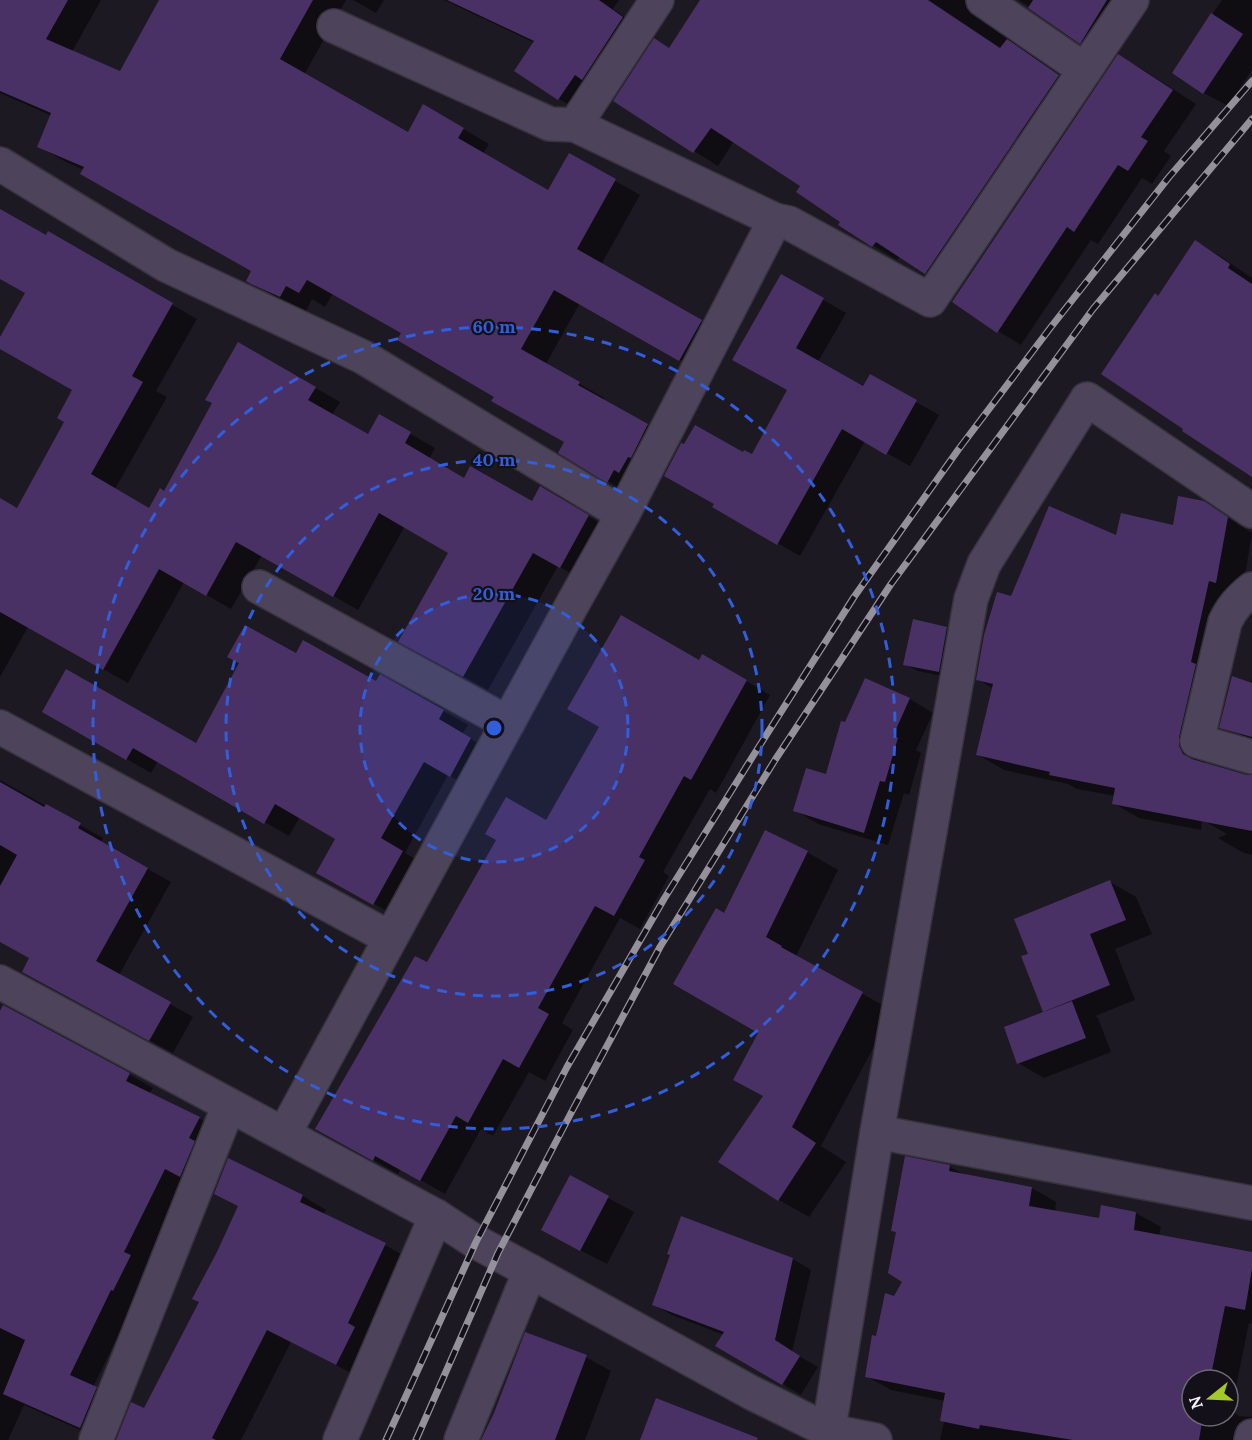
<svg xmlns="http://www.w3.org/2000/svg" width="1252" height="1440" viewBox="0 0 1252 1440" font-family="Lora,serif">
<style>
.shadow{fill:#0007;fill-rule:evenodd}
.building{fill:#493166}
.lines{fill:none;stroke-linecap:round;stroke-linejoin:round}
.minor-casing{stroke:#37333d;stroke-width:36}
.minor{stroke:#4d445c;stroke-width:33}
.rail-casing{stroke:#94919a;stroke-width:7}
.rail{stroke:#131019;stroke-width:4.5;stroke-dasharray:14;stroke-linecap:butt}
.ring{fill:none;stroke:#335edb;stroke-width:3;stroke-dasharray:10 8}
.centre{fill:#335edb;stroke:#131019;stroke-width:3}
.ring-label{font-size:18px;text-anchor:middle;font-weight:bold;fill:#335edb;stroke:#131019;stroke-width:4.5;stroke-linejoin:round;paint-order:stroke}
</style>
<rect width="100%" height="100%" fill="#1d1923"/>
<g class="shadow">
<polygon points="10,0 101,0 72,52 120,73 161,0 346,0 304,75 408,134 424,106 489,144 483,154 549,192 570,155 640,195 601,265 726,336 705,374 580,303 546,364 604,398 603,401 673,440 633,496 560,453 566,442 403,333 333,293 325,307 312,299 306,311 278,298 248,280 253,270 84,170 64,161 38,146 52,116 0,93 0,17"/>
<polygon points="353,0 384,0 376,13"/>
<polygon points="444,0 619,0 613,9 648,33 584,113 559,99 516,70 535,43"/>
<polygon points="708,0 995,0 990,23 997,31 1082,90 949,287 900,256 897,260 840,225 842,222 802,186 734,141 718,166 670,136 670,49"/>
<polygon points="1019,0 1131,0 1105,56 1081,42"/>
<polygon points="1222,0 1252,0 1252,70 1228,106 1204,93 1174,72"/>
<polygon points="1119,56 1142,69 1196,104 1164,151 1171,156 1152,184 1142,178 1098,244 1091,240 1021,345 998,331"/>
<polygon points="0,210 47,237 48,233 197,319 156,391 167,397 115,489 150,510 165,493 214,403 239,344 340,402 332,415 368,436 380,416 435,448 429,459 465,480 532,503 565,502 613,531 585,581 558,566 488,690 425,655 450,552 405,526 358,610 262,555 231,609 184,582 128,683 28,627 0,677 0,500 18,510 66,422 74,390 0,347 0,340 27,292 0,277"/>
<polygon points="1196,242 1220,256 1252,278 1252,476 1159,297"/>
<polygon points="782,276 846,313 818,362 863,388 870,376 939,415 910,466 865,441 800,556 714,507 744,454 752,456 789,390"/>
<polygon points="1203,502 1252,533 1237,622 1204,752 1205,763 1252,777 1252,855 1242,852 1218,838 1227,834 1202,820 1201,830 1139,818 1113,803 1115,796 1077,789 1068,784 1004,770 978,755 994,689 977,679 1011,598 1117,537 1174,526"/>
<polygon points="946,628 959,636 952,678 918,671 905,664"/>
<polygon points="296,655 377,683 381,676 468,725 462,734 495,753 474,789 448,775 405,853 427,866 397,917 318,872 337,838 300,817 289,836 158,761 151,773 44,712 196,745"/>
<polygon points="703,656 770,695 716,793 710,789 663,872 669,876 640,929 620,918 562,1023 573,1030 545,1081 529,1072 493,1136 481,1129 445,1194 401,1169 398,1174 342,1142 428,964 547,822 700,662"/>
<polygon points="1252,679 1252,741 1234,731"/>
<polygon points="866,680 910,699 933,713 916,750 921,753 909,795 904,793 888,845 818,824 795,810 827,776 846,724"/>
<polygon points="0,780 103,838 101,842 171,882 119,975 193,1017 173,1053 47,985 31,958 0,940"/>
<polygon points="807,852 838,870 796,956 893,1011 821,1146 846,1162 809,1217 779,1200 764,1096 760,1032 724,915"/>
<polygon points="1110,882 1136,897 1152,934 1115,949 1135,1000 1095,1016 1098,1018 1111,1052 1044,1078 1018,1063 1047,1012 1045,1011 1029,954"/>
<polygon points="4,1007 130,1075 153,1088 149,1094 199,1118 222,1132 188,1181 147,1266 153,1270 135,1302 93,1387 119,1401 103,1440 24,1405 8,1440 0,1440 0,1014"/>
<polygon points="229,1160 303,1196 326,1210 323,1215 385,1245 408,1258 359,1377 291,1342 241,1440 118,1440 144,1410 201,1302 218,1252 239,1207"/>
<path d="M949,1166L966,1176L1032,1188L1056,1202L1055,1212L1100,1219L1136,1213L1161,1227L1159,1236L1252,1254V1324L1249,1323L1231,1411L1239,1416L1252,1417V1440H940L944,1422L942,1421L945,1401L891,1390L866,1376L877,1338L904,1282ZM1192,1380H1228V1416H1192Z"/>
<polygon points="570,1177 634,1212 607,1264 568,1244"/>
<polygon points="793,1259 811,1270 792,1352 818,1367 801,1395 717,1345 724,1335 672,1315 654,1305"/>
<polygon points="586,1357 611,1371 585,1440 483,1440"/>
</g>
<g class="building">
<polygon points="0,0 68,0 46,39 120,71 159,0 313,0 280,59 408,132 423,104 464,128 458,138 548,190 569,153 616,179 577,249 702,320 679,361 554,290 521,349 580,382 578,385 648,424 631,458 628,457 619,473 614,470 607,483 558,453 564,442 491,401 494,397 397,340 401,333 307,280 299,293 286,286 280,297 251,284 246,281 251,271 80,174 84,167 37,147 51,113 0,91"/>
<polygon points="447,0 599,0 623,17 582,80 575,75 558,100 514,71 534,41"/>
<polygon points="700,0 928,0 1000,48 1007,39 1059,75 925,274 876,242 872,247 838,225 840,222 796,192 800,186 711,128 693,153 613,101 654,38 669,48"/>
<polygon points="1033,0 1107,0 1080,44 1028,8"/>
<polygon points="1211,13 1243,34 1203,94 1172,73"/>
<polygon points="1118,54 1173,90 1141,137 1148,141 1128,171 1118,165 1074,232 1067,227 997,333 952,302"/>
<polygon points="0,209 46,235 48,231 173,303 132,376 143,382 91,474 149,508 160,488 164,491 212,403 205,400 238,342 316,387 308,400 368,434 379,414 411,432 405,443 464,478 470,466 532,501 540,486 589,515 560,568 533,553 463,677 398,642 448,553 379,513 333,597 236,542 206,596 159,569 103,670 0,612 0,498 17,508 64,422 57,418 72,390 0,349 0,337 25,293 0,279"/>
<polygon points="1195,240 1230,264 1228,268 1252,284 1252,477 1182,431 1183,429 1101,374 1155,293 1158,296"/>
<polygon points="781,274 824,298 796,348 863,386 870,374 917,400 886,455 842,429 777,545 712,507 714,504 664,476 681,443 684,444 695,425 743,452 744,450 752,454 787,390 732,360"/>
<polygon points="1178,496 1204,501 1228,517 1216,583 1209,581 1191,662 1196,664 1179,737 1179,746 1183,754 1192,759 1247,775 1252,775 1252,831 1112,804 1115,788 1049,775 1050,772 976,755 993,684 976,680 984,635 997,592 1011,596 1049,506 1116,535 1121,513 1173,525"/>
<polygon points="621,615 699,660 702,654 747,680 691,780 684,776 639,857 645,860 614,916 595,906 538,1008 549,1014 519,1068 503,1059 468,1123 456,1116 420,1181 375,1156 373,1161 315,1129 415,956 427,962 496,840 485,834 506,797 546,820 599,727 567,709"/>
<polygon points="913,619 947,627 939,672 903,665"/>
<polygon points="245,625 296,653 303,640 376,681 380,674 444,710 439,719 471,738 450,777 424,762 381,838 403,851 373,905 316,873 335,839 275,804 264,824 133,748 126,760 42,712 66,669 196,743 239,663 227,657"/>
<polygon points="1232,676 1252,683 1252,737 1219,728"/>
<polygon points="865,678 910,698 893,736 898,738 885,782 880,781 864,833 793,811 806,768 826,774 841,721 845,722"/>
<polygon points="0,782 44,807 46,804 81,823 78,828 148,868 96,961 171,1002 149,1041 22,972 29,958 0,942 0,886 17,855 0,845"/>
<polygon points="765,830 808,851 766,937 782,946 781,947 863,992 792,1127 816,1143 778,1201 718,1162 763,1096 733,1080 758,1033 673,984 716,908 724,913"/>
<polygon points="1110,880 1126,920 1090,934 1110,985 1043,1012 1021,956 1028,954 1014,919"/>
<polygon points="1072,1001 1086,1038 1017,1064 1004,1027"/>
<polygon points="3,1005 130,1073 126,1081 200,1117 189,1138 195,1141 180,1177 165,1169 124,1252 131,1255 113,1291 111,1290 70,1375 97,1387 80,1428 3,1394 25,1340 0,1328 0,1011"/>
<polygon points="905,1156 950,1165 949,1171 1032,1187 1029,1206 1099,1218 1101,1205 1136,1212 1134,1230 1252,1252 1252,1269 1245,1310 1225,1306 1210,1380 1192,1380 1192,1416 1203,1416 1199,1440 1073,1440 980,1425 979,1429 940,1421 945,1393 865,1377 872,1335 876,1336 885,1293 894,1296 902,1282 888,1273 896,1232 891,1231"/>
<polygon points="228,1158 303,1195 300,1202 386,1243 348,1323 355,1327 336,1365 267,1330 212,1438 216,1440 116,1440 131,1402 144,1408 199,1302 192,1299 217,1252 238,1206 214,1194"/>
<polygon points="570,1175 609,1196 580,1251 541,1230"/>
<polygon points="681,1216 793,1258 775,1340 800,1356 782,1385 715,1346 724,1332 652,1305 670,1255 667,1254"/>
<polygon points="525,1332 587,1355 555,1440 481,1440 494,1413"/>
<polygon points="656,1398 758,1438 757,1440 640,1440"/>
</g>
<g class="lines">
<g class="minor-casing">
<g id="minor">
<polyline points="983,0 1085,70"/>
<polyline points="334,26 550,124 575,125 775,220 789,223 930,300 1132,0"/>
<polyline points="575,125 657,0"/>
<polyline points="0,164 166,265 363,357 623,514"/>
<polyline points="259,587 508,723"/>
<path d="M1252,589C1240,599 1232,607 1225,622L1197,741L1252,757"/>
<polyline points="0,727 390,938"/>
<polyline points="0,982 436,1216 476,1242 530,1271"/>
<polyline points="877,1132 1252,1203"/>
<polyline points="284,1134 572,605 623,514 775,220"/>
<polyline points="96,1440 229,1105"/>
<polyline points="340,1440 436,1216"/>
<polyline points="461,1440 530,1271 752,1393 829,1431 875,1440"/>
<polyline points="827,1440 877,1132 971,599 984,564 1087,399 1252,511"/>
<polyline points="1251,1440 1252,1436"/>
</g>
</g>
<use href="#minor" class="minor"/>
<g class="rail-casing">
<g id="rail">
<polyline points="386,1440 476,1242 567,1067 664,899 753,756 854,597 958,450 1051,327 1169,177 1252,81"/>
<polyline points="416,1440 498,1253 571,1113 660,947 775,760 891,584 1093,309 1252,119"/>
</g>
</g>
<use href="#rail" class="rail"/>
</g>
<circle cx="494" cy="728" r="134" fill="#335edb" fill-opacity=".12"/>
<g class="ring">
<circle cx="494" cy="728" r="134"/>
<circle cx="494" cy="728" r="268"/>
<circle cx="494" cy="728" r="401"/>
</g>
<circle cx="494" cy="728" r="9" class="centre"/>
<g class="ring-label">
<text x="494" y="333">60 m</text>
<text x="494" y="466">40 m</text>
<text x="494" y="600">20 m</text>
</g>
<g transform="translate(1210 1398) rotate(252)"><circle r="28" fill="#131019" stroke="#6d6b73" stroke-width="1.5"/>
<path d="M0-4.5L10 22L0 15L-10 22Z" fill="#a3c926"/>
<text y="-9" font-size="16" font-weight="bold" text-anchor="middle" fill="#f5f3fa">N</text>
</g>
</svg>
